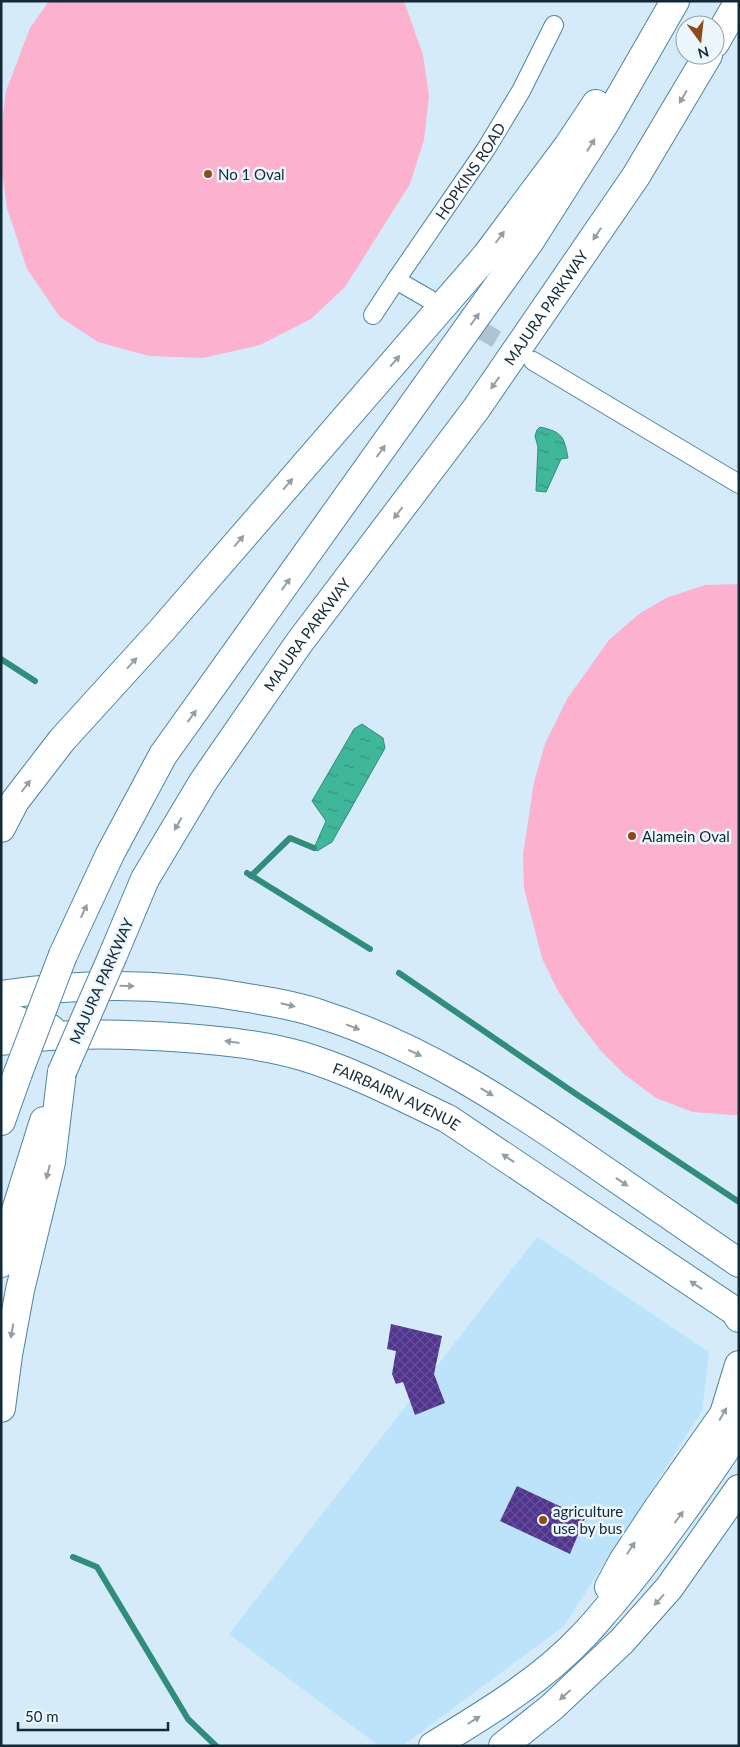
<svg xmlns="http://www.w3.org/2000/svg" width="740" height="1747" viewBox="0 0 740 1747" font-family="Lato,sans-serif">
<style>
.built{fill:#bce3fa}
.park{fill:#fcb1ce}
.water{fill:url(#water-ripples);stroke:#328c7c}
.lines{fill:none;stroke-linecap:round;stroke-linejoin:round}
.stream{stroke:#328c7c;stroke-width:6}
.building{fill:url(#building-cross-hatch)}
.street-tunnel{stroke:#aec4d2;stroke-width:18;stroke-dasharray:18 9;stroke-linecap:butt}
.street-casing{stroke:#4d84a3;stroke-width:20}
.primary-casing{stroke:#4d84a3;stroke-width:30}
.highway-casing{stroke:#4d84a3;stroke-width:30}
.street{stroke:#fff;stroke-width:18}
.primary{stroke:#fff;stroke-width:28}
.highway{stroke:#fff;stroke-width:28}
.highway-bridge-casing{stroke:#4d84a3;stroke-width:30;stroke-linecap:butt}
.highway-bridge{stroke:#fff;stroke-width:28}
.oneway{fill:#949fa5}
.poi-dot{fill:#8c4b17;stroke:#ebf6fd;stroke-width:2}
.labels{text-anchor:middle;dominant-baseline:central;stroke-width:5;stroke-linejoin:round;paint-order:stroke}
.street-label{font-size:15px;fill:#122936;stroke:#ebf6fd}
.poi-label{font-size:15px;fill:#122936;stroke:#ebf6fd;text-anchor:start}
</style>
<defs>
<pattern id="water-ripples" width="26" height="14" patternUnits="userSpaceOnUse" patternTransform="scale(1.25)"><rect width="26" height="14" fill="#40b69a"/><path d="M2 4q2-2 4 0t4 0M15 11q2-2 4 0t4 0" fill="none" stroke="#34947e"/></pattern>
<pattern id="building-cross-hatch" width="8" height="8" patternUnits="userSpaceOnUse" patternTransform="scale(1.25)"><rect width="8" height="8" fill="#51348d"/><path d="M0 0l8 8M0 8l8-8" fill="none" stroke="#665098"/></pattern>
</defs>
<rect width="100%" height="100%" fill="#d5ebf9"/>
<polygon class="built" points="537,1237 709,1352 702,1411 564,1626 402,1746 379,1746 229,1634"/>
<g class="park">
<polygon points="49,1 404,1 423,55 429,96 424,140 410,184 345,287 311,319 260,345 203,358 149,356 98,342 60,317 27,269 7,208 1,163 1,131 6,91 30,28"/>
<polygon points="739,584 739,1115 733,1115 693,1112 656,1098 624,1074 601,1051 577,1020 558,991 542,958 524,888 523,855 534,782 545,744 567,699 609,640 639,614 666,598 705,585"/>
</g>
<g class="water">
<path d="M540,427C562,432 564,436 568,458L561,459L546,492L536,491L538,447L535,436L537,430Z"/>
<polygon points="362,724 383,738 385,748 332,842 317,851 314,848 326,821 312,801 354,729"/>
</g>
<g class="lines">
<g class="stream">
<polyline points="1,659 35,681"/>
<polyline points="247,873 370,949"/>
<polyline points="251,876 290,838 314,848"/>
<polyline points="399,973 576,1094 739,1202"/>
<polyline points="73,1557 97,1567 188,1719 216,1746"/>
</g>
</g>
<g class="building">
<polygon points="391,1324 442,1336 434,1374 445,1403 415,1415 403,1382 396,1384 392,1374 396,1351 387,1349"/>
<polygon points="517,1486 585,1518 570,1554 500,1521"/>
</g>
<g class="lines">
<polyline class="street-tunnel" points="435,302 524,356"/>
<g class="street-casing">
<g id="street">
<path id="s1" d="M429,299L396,280L486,149L521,91L554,25"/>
<polyline points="373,315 396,280"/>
<polyline points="533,361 739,484"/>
</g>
</g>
<g class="primary-casing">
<g id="primary">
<path d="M1,995C84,982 166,983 248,998C273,1002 297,1006 320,1014C418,1045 504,1101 588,1159C638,1193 688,1228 739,1263"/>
<polyline points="1,1014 27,1024 51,1029"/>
<path id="s2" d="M1,1041C63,1032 124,1033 186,1038C225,1041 264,1045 302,1056C352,1071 400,1096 448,1119L739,1314"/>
</g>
</g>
<g class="highway-casing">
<g id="highway">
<polyline points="715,43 739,1"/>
<polyline points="1,828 15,801 62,740 162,630 486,256 568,146 596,104"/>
<polyline points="63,955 110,854 163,755 530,241 605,123 675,1"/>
<path id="s3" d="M113,955L145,879L203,782L299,643L476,409L636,176L708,55"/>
<polyline points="1,1121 18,1073"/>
<polyline points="1,1263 13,1220 44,1121"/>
<polyline points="736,1313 739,1318"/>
<polyline points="1,1408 8,1355 20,1290 51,1162 62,1072"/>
<polyline points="609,1587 623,1561 658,1508 724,1414 739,1365"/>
<path d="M433,1746C485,1714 541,1681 583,1636C594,1625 603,1613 613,1602C659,1547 699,1489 739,1430"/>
<polyline points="503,1746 552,1707 622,1641 669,1588 739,1489"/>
</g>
</g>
<use href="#street" class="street"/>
<use href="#primary" class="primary"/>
<use href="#highway" class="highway"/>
<g class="highway-bridge-casing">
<g id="highway-bridge">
<polyline points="62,1072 113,955"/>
<polyline points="18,1073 63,955"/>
</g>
</g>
<use href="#highway-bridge" class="highway-bridge"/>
</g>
<defs><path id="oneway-solid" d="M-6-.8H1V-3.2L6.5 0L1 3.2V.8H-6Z" transform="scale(1.25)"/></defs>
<g class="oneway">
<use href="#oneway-solid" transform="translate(683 97) rotate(121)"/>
<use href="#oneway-solid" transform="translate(591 145) rotate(-58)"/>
<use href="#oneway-solid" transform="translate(597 234) rotate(124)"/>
<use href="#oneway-solid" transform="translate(500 237) rotate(-53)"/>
<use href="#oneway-solid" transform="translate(475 319) rotate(-54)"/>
<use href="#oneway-solid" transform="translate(395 361) rotate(-49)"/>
<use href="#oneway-solid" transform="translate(495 383) rotate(125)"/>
<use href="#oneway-solid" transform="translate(381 451) rotate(-54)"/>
<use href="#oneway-solid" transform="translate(288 484) rotate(-49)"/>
<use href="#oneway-solid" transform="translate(398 513) rotate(127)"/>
<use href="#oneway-solid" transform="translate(239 541) rotate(-49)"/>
<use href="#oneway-solid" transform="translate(286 584) rotate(-54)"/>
<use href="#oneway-solid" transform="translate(132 663) rotate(-48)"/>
<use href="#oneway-solid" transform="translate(192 716) rotate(-54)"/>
<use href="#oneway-solid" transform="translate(26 786) rotate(-53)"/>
<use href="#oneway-solid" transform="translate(178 824) rotate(120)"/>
<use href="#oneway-solid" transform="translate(84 911) rotate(-65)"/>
<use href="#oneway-solid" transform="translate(127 986) rotate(2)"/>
<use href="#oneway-solid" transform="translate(288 1005) rotate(13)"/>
<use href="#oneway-solid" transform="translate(353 1027) rotate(21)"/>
<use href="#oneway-solid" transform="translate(232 1042) rotate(-172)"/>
<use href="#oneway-solid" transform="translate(415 1053) rotate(25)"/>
<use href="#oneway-solid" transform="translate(487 1092) rotate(31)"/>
<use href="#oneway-solid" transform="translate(508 1158) rotate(-146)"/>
<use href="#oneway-solid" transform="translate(48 1172) rotate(104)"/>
<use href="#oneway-solid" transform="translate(622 1182) rotate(34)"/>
<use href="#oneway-solid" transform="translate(696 1285) rotate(-146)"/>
<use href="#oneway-solid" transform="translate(12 1331) rotate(100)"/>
<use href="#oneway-solid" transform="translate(723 1414) rotate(-60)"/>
<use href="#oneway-solid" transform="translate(679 1517) rotate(-54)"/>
<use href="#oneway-solid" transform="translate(631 1548) rotate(-57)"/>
<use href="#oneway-solid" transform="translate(659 1600) rotate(132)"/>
<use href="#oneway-solid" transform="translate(565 1695) rotate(138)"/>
<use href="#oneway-solid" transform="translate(474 1720) rotate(-32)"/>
</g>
<g class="poi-dot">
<circle cx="208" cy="174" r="5"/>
<circle cx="632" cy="836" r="5"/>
<circle cx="543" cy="1520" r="5"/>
</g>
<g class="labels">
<g class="street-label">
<text stroke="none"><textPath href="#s1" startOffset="170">HOPKINS ROAD</textPath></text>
<text stroke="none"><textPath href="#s3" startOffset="781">MAJURA PARKWAY</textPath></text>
<text stroke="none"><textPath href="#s3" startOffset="376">MAJURA PARKWAY</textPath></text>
<text transform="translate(101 981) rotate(-66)">MAJURA PARKWAY</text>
<text stroke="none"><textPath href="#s2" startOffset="406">FAIRBAIRN AVENUE</textPath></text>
</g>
<g class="poi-label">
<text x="218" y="174">No 1 Oval</text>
<text x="642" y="836">Alamein Oval</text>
<text x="553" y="1511">agriculture<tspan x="553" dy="17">use by bus</tspan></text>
</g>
</g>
<rect width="740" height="1747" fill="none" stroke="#122936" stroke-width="5"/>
<g transform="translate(700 40) rotate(165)"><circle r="24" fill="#ebf6fd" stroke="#94a4ad"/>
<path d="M0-4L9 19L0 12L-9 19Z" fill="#8c4b17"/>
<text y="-8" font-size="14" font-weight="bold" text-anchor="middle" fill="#122936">N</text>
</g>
<path d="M18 1722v8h150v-8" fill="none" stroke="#122936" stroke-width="2.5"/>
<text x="25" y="1722" font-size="15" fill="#122936" stroke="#ebf6fd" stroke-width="4" paint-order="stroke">50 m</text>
</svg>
